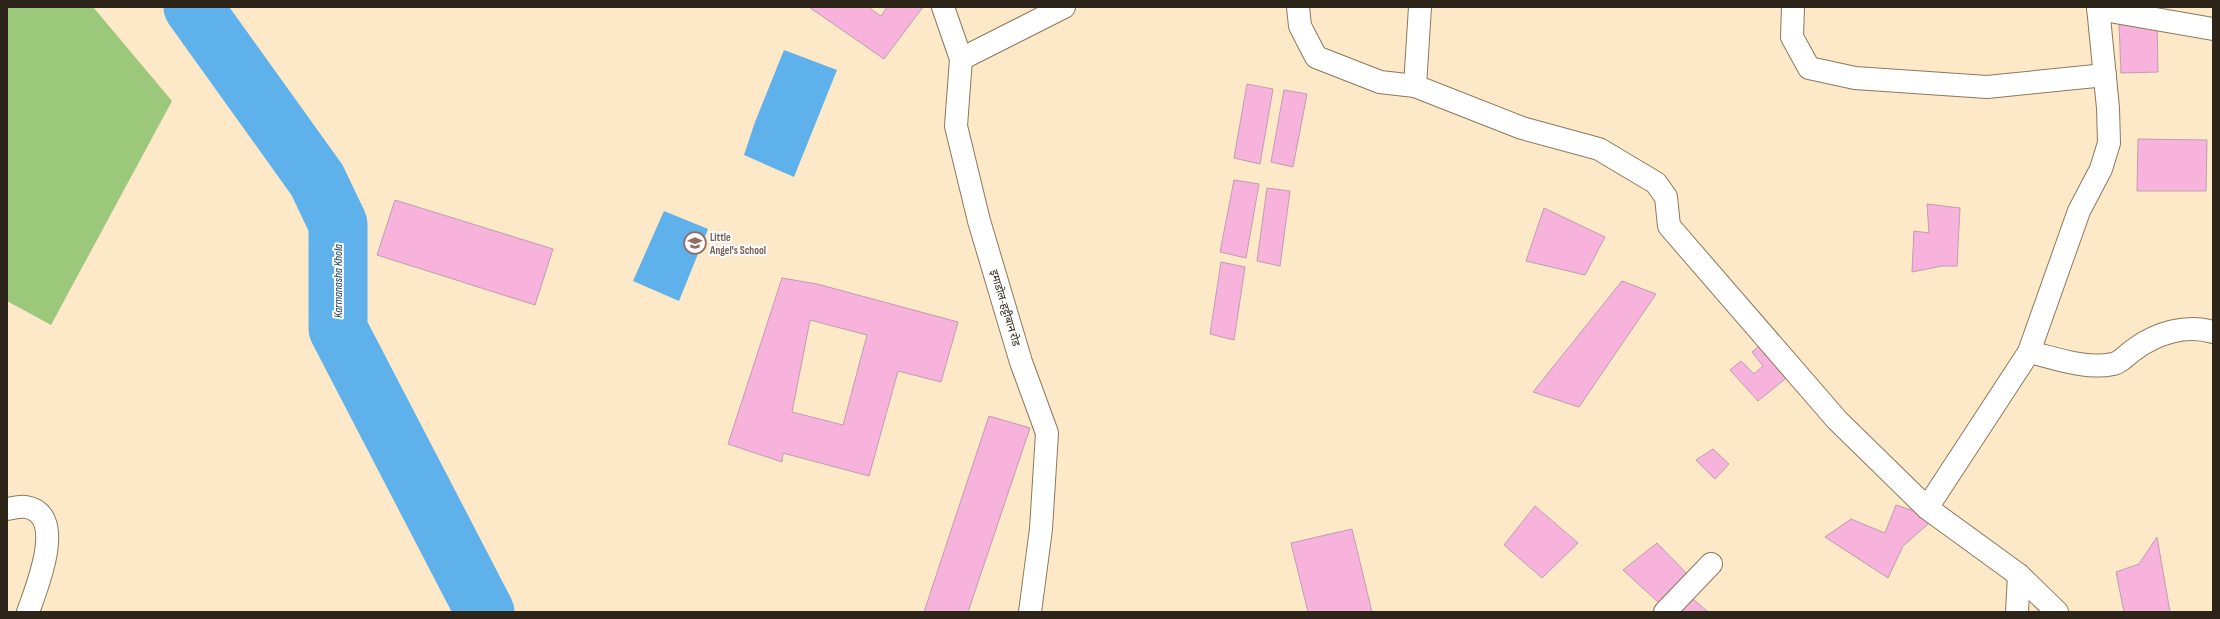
<svg xmlns="http://www.w3.org/2000/svg" width="2220" height="619" viewBox="0 0 2220 619" font-family="'Sofia Sans Condensed','Noto Sans Devanagari',sans-serif">
<style>
.green{fill:#9cc87b}
.water{fill:#5eb1eb}
.lines{fill:none;stroke-linecap:round;stroke-linejoin:round}
.river{stroke:#5eb1eb;stroke-width:59}
.building{fill:#f7b3dc;stroke:#bf9db1;fill-rule:evenodd}
.minor-casing{stroke:#8c785c;stroke-width:24}
.minor{stroke:#fff;stroke-width:22}
.labels{text-anchor:middle;dominant-baseline:central;stroke-width:4;stroke-linejoin:round;paint-order:stroke}
.education-label{font-size:11px;font-weight:bold;fill:#785e54;stroke:#fff;text-anchor:start}
.street-label{font-size:11px;fill:#2d2519;stroke:#fff}
.water-label{font-size:12px;font-style:italic;fill:#153850;stroke:#fff}
</style>
<rect width="100%" height="100%" fill="#fde8c8"/>
<polygon class="green" points="7,7 93,7 172,101 51,325 7,301"/>
<g class="water">
<polygon points="784,50 837,70 794,177 744,155 755,122"/>
<polygon points="664,211 708,229 679,301 633,281"/>
</g>
<g class="lines">
<polyline class="river" points="193,7 317,180 338,224 338,329 485,612"/>
</g>
<g class="building">
<polygon points="809,7 868,7 881,16 887,7 923,7 884,59"/>
<polygon points="2157,23 2158,72 2121,73 2119,24"/>
<polygon points="1247,84 1273,89 1260,164 1234,158"/>
<polygon points="1284,90 1307,94 1293,167 1271,162"/>
<polygon points="2138,139 2207,140 2206,191 2137,191"/>
<polygon points="1234,180 1259,184 1246,258 1220,252"/>
<polygon points="1267,188 1290,191 1280,266 1257,261"/>
<polygon points="395,200 553,249 535,305 377,255"/>
<polygon points="1927,204 1960,208 1957,266 1942,266 1912,272 1914,231 1929,233"/>
<polygon points="1544,208 1605,237 1585,275 1526,261"/>
<polygon points="1221,262 1245,267 1234,340 1210,334"/>
<path d="M782,278L817,284L958,322L941,382L898,371L869,476L783,453L782,462L728,444ZM810,320L867,335L843,425L792,412Z"/>
<polygon points="1622,281 1656,294 1579,407 1533,392"/>
<polygon points="1762,344 1790,375 1758,401 1730,370 1741,361 1754,374 1763,366 1752,352"/>
<polygon points="989,416 1030,428 968,612 924,612"/>
<polygon points="1713,449 1729,464 1715,479 1696,460"/>
<polygon points="1896,505 1935,518 1903,546 1888,578 1825,537 1851,519 1885,533"/>
<polygon points="1535,506 1578,543 1542,578 1504,545"/>
<polygon points="1352,529 1372,612 1308,612 1291,543"/>
<polygon points="2157,537 2170,612 2124,612 2116,572 2139,564"/>
<polygon points="1657,543 1689,576 1659,603 1623,570"/>
<polygon points="1687,594 1708,612 1672,612"/>
</g>
<g class="lines">
<g class="minor-casing">
<g id="minor">
<polyline points="943,7 961,59 956,126 979,221 1021,362 1047,433 1041,529 1030,612"/>
<polyline points="1298,7 1300,26 1316,57 1380,82 1415,86 1522,128 1599,149 1656,183 1666,197 1669,226 1837,420 1927,508"/>
<polyline points="1793,7 1792,37 1809,68 1855,78 1987,87 2105,75"/>
<polyline points="2098,9 2213,29"/>
<polyline points="961,59 1064,7"/>
<polyline points="1415,86 1420,7"/>
<path d="M2029,352C2055,358 2086,370 2113,364C2120,363 2129,353 2135,349C2157,333 2186,324 2213,332"/>
<path d="M7,509C13,508 20,506 26,507C68,514 36,589 28,612"/>
<polyline points="1665,612 1711,564"/>
<polyline points="2017,612 2019,575"/>
<polyline points="2057,612 2019,575 1927,508 2029,352 2079,211 2101,169 2109,143 2108,108 2098,7"/>
</g>
</g>
<use href="#minor" class="minor"/>
</g>
<defs>
<g id="school-ring" transform="scale(1.15)"><circle r="9.5" fill="#fff" stroke="#8d6e63" stroke-width="1.5"/><path d="M0-5L7-2L0 1L-7-2ZM-4 1L0 2.5L4 1V4Q0 6-4 4Z" fill="#8d6e63"/></g>
</defs>
<g fill-rule="evenodd">
<use href="#school-ring" x="695" y="243"/>
</g>
<g class="labels">
<g class="education-label">
<text x="710" y="237">Little<tspan x="710" dy="13">Angel's School</tspan></text>
</g>
<g class="street-label">
<text transform="translate(1005 308) rotate(73)">इमाडोल-हट्टीबान रोड</text>
</g>
<g class="water-label">
<text transform="translate(338 281) rotate(-90)">Karmanasha Khola</text>
</g>
</g>
<rect width="2220" height="619" fill="none" stroke="#2d2519" stroke-width="16"/>
</svg>
